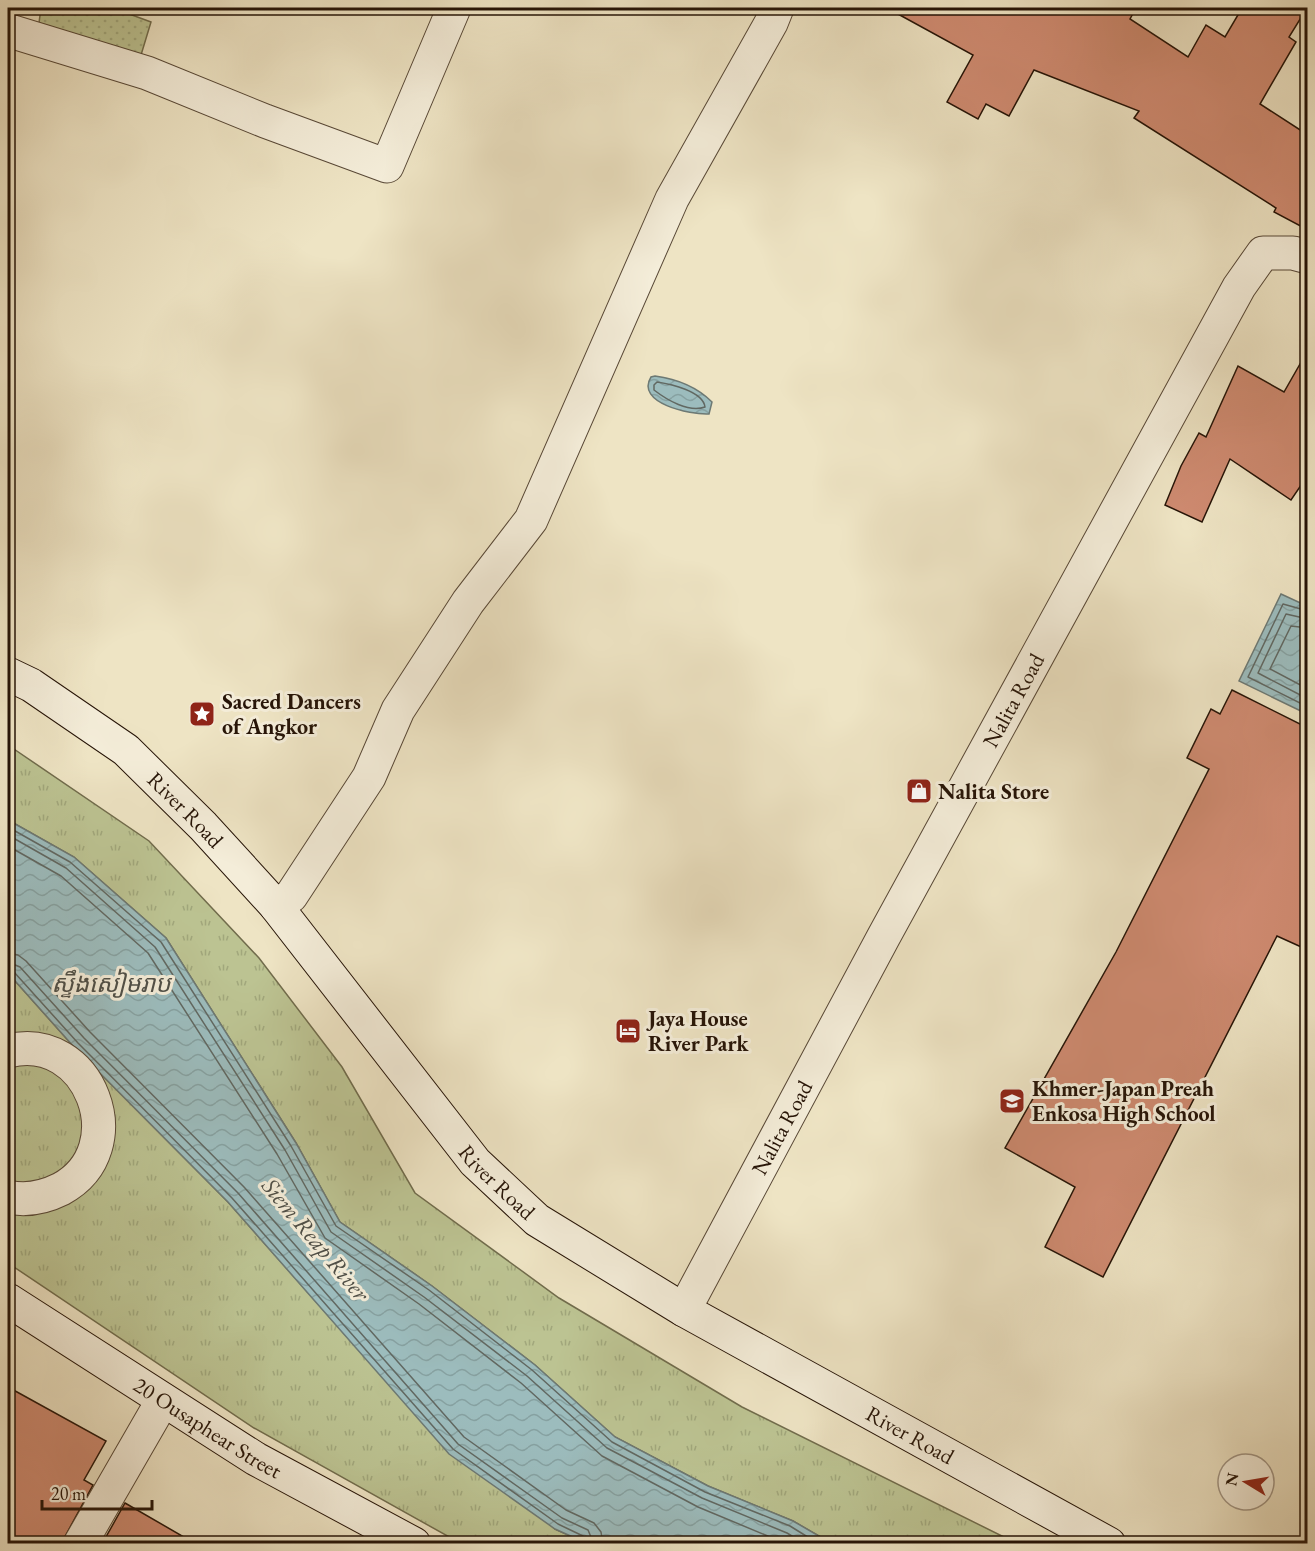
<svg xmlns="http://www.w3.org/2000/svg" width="1315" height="1551" viewBox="0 0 1315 1551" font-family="'EB Garamond','Noto Sans Khmer',serif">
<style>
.park{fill:url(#park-tufts);stroke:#716c4c;stroke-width:1.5}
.garden{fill:url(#garden-dots);stroke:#716c4c;stroke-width:1.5}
.water{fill:url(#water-waves);stroke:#6d7974;stroke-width:1.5}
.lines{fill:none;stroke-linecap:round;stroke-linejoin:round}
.shore{stroke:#616862;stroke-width:1.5}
.building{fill:#ce8a70;stroke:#261407;stroke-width:1.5}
.street-casing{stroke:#584836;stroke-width:35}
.secondary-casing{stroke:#261407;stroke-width:35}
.street{stroke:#f4edd9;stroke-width:33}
.secondary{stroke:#f4edd9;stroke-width:33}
.labels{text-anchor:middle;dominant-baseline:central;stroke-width:6;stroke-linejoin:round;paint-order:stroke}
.street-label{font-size:22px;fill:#261407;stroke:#f4edd9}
.poi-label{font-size:22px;font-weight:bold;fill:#261407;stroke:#f4edd9;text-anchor:start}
.water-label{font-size:24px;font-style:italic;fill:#4f4f47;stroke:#f4edd9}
</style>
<defs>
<pattern id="park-tufts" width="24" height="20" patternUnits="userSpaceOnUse" patternTransform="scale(1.5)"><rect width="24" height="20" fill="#bcc392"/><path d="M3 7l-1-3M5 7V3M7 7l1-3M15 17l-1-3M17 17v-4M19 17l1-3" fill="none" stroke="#a1a77c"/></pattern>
<pattern id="garden-dots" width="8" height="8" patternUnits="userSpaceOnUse" patternTransform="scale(1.5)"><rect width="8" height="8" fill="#bcc392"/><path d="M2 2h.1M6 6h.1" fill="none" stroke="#a1a77c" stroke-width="1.8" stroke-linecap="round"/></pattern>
<pattern id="water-waves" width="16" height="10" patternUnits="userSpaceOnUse" patternTransform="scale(1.5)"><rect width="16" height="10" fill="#9cbcbd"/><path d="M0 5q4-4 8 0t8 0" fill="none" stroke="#86a1a1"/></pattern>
</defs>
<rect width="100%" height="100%" fill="#eee4c4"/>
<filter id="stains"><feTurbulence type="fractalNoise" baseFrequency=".00333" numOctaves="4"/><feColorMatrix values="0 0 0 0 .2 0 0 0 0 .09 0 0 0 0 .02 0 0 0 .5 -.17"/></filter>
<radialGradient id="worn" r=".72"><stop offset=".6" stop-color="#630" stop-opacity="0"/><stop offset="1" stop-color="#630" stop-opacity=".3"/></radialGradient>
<g class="park">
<polygon points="8,745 149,841 259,958 342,1067 415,1193 559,1298 742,1407 1016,1543 831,1543 793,1521 708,1486 615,1437 535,1365 432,1286 340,1222 296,1143 166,938 74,857 8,820"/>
<polygon points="8,973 74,1047 228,1202 362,1354 555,1529 586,1543 460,1543 254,1428 8,1263"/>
</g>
<polygon class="garden" points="41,8 113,8 151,22 141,55 39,23"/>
<g class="water">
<path d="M655,376C677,379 697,387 712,402L709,414C690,415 635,403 651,377Z"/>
<polygon points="1281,594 1307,606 1307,714 1239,681"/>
<polygon points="8,820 74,857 166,938 296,1143 340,1222 432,1286 535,1365 615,1437 708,1486 793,1521 831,1543 586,1543 555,1529 449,1454 228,1202 74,1047 8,973"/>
</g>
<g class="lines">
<g class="shore">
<path d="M657,382C670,384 703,391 705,407C689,413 667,400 654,390V385Z"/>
<polyline points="1308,611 1283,604 1248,677 1308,707"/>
<polyline points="1308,619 1286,614 1258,673 1308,699"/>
<polyline points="1308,628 1291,626 1270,669 1308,689"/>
<polyline points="8,827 70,862 161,942 291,1146 336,1226 429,1290 532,1370 612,1442 705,1492 790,1526 819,1544"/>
<polyline points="8,835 66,868 155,947 285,1150 331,1232 424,1297 527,1376 607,1448 702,1498 787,1533 805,1544"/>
<polyline points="8,846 61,876 148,953 277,1154 325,1238 419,1304 521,1383 602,1456 698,1507 787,1544"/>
<polyline points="8,953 18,955 26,961 90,1032 244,1187 464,1437 566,1510 594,1523 601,1532 603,1544"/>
<polyline points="8,962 20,967 84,1038 238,1193 458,1444 562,1518 588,1530 594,1544"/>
<polyline points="8,970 14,972 78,1043 232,1198 453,1449 558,1524 583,1536 586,1544"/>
</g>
</g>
<g class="building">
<polygon points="887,8 1136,8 1130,19 1188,57 1206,25 1225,37 1242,8 1307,8 1289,37 1296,42 1260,104 1308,135 1308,230 1274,212 1276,208 1134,118 1139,111 1034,70 1009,116 986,104 978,119 947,102 973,55"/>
<polygon points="1308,350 1308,475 1291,500 1230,459 1202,522 1165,505 1181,466 1199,433 1206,437 1238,366 1284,392"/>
<polygon points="1232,690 1308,728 1308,950 1277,936 1103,1277 1045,1247 1075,1187 1005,1148 1116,952 1209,769 1187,758 1211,709 1220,714"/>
<polygon points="8,1387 106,1441 84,1480 93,1485 61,1544 8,1544"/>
<polygon points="125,1503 196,1544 102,1544"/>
</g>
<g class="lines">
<g class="street-casing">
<g id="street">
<polyline points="10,31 147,73 265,121 387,166 454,8"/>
<polyline points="276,906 291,896 369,777 398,710 468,602 531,520 672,199 771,23 777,8"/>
<path d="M8,1051C90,1030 135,1149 61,1189C45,1197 26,1201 8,1197"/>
<path id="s1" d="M684,1310L884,936L1239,287L1263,253H1293L1308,257"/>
<polyline points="80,1544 163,1400"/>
</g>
</g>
<g class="secondary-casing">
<g id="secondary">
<path id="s2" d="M8,674L31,685L126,750L203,826L276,906L475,1162L537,1220L684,1310L1109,1544"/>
<path id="s3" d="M8,1300L256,1459L414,1544"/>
</g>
</g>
<use href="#street" class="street"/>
<use href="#secondary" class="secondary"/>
</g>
<defs>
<g id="sight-square" transform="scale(1.35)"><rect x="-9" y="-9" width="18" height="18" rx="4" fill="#8f2418" stroke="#f4edd9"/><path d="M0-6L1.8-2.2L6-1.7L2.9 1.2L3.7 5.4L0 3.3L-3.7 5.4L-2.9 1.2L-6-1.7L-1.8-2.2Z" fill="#fff"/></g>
<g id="shop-square" transform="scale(1.35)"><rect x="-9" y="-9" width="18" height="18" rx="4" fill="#8f2418" stroke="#f4edd9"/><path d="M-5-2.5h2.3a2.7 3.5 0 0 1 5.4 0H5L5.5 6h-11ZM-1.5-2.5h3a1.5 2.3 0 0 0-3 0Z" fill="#fff"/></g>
<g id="hotel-square" transform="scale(1.35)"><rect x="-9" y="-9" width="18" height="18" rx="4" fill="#8f2418" stroke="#f4edd9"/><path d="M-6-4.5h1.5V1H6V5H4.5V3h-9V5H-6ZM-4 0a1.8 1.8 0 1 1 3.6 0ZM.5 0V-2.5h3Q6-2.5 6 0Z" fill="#fff"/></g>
<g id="school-square" transform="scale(1.35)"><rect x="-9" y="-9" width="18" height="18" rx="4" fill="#8f2418" stroke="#f4edd9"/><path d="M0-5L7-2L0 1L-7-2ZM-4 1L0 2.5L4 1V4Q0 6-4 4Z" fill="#fff"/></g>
</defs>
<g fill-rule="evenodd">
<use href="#sight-square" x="202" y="714"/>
<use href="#shop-square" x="919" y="791"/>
<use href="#hotel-square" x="628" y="1031"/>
<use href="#school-square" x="1012" y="1101"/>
</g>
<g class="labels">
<g class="street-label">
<text stroke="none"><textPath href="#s1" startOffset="693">Nalita Road</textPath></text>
<text stroke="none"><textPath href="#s2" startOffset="225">River Road</textPath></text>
<text stroke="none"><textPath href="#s1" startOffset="207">Nalita Road</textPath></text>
<text stroke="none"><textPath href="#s2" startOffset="711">River Road</textPath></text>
<text stroke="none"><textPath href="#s3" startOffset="237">20 Ousaphear Street</textPath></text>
<text stroke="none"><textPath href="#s2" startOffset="1197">River Road</textPath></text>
</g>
<g class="poi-label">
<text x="222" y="701">Sacred Dancers<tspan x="222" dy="25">of Angkor</tspan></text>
<text x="938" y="791">Nalita Store</text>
<text x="648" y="1018">Jaya House<tspan x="648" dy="25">River Park</tspan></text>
<text x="1032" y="1088">Khmer-Japan Preah<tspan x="1032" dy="25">Enkosa High School</tspan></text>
</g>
<g class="water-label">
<text x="111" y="983">ស្ទឹងសៀមរាប</text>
<text transform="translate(316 1239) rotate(50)">Siem Reap River</text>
</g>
</g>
<rect width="1315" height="1551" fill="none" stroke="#eee4c4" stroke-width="30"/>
<rect x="9" y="9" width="1297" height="1533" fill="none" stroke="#261407" stroke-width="3"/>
<rect x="15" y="15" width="1285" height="1521" fill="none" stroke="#261407" stroke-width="1.5"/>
<g transform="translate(1246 1482) rotate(281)"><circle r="28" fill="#f4edd9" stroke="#a29685" stroke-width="1.5"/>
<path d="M0-4.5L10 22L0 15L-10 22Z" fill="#8f2418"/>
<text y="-9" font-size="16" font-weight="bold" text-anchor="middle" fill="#261407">N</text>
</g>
<path d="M42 1500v9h110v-9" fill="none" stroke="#261407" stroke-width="3"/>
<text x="51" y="1500" font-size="18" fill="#261407" stroke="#f4edd9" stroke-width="4.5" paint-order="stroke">20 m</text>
<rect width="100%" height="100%" filter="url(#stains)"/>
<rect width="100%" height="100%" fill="url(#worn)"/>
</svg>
